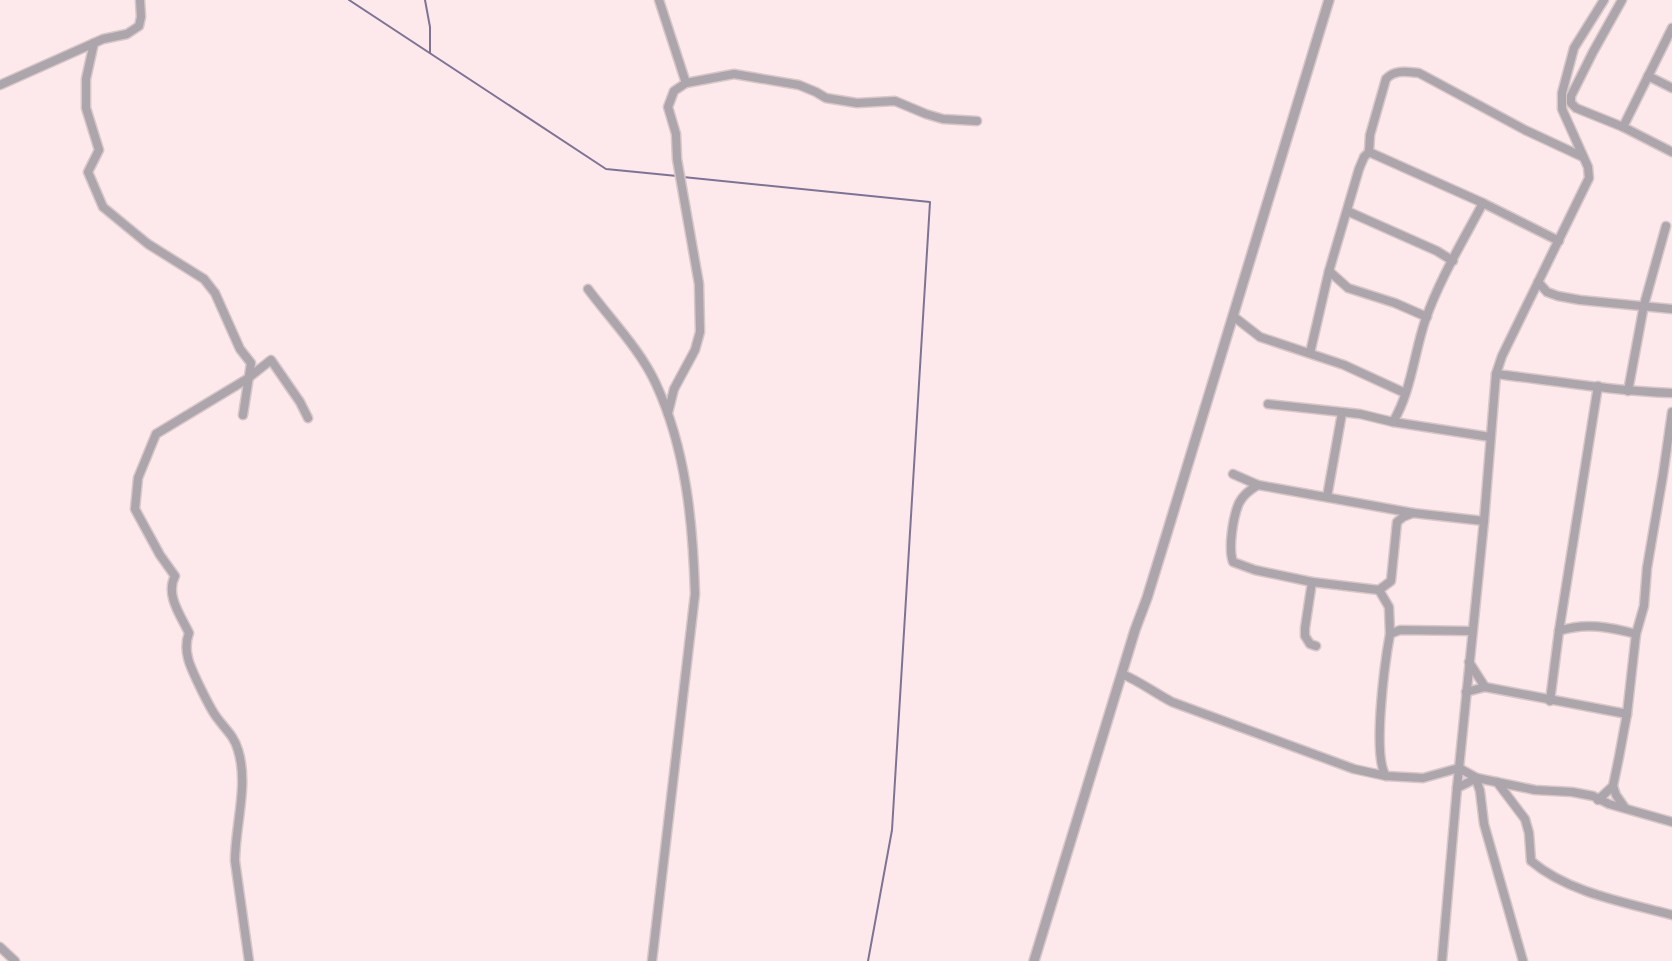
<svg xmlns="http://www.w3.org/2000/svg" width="1672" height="961" viewBox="0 0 1672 961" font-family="Helvetica,sans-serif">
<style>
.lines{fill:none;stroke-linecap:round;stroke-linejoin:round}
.stream{stroke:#7e7394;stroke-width:2}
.minor-casing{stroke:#d8c7c9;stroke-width:11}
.tertiary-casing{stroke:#d8c7c9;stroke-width:12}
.minor{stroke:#aca5ab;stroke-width:8}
.tertiary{stroke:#aca5ab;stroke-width:9}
</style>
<rect width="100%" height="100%" fill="#fde9ec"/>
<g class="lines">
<g class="stream">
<polyline points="349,0 606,169 677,176"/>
<polyline points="425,0 430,27 430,53"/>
<polyline points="683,177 930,202 892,830 868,961"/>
</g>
<g class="minor-casing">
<g id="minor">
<polyline points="659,0 686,83 734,74 799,85 816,92 826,98 857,103 895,101 926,114 943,119 977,121"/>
<polyline points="1622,0 1593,52 1571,96 1571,103 1576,108 1623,127 1672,152"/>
<polyline points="94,43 86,79 86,108 99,150 88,172 103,207 148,244 204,279 215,293 240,349 251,363 243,415"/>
<polyline points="1648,76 1672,88"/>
<polyline points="0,85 103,39 127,34 139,26 141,17 140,0"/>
<polyline points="1623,127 1672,28"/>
<path d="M1369,152L1370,135L1386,79C1395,69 1407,72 1419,73L1525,130L1583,157"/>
<polyline points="1347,211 1437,251 1453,261"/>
<polyline points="1329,271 1348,288 1395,303 1427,317"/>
<polyline points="1538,282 1547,292 1558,296 1580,300 1672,309"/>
<path d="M588,289C611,320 640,349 656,384C686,449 693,523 695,594L652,961"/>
<polyline points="1233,316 1260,337 1344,365 1405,393"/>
<polyline points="1310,353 1329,271 1359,169 1364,157 1369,152 1483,203 1559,241"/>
<path d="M1496,374C1555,381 1613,391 1672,393"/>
<polyline points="1628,391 1644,305 1666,226"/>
<polyline points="1268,404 1360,414 1393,422 1490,437"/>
<polyline points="668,413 674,389 695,350 700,332 699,284 677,159 676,134 668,107 674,91 686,83"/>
<path d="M1393,422C1411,392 1414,354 1425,321C1439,280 1463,241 1483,203"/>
<polyline points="1233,474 1258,485 1413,513"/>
<path d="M1258,485C1251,489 1243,495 1239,503C1233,517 1228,548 1233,562L1255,570L1312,582L1379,590L1391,581L1397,522L1403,517L1413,513L1484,521"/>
<polyline points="1327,497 1342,413"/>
<polyline points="1312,582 1305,628 1305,636 1310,644 1316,646"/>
<polyline points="1379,590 1389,607 1390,634"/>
<path d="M1559,631C1585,622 1610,627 1636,634"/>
<polyline points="1469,662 1485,687"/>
<path d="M1122,674C1139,681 1155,693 1172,702L1354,769L1386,776L1423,778L1459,768L1477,778L1535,790L1572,792L1593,796L1609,804L1672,822"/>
<polyline points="1466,692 1485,687 1627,714"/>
<polyline points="1550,701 1559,631 1598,386"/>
<path d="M1386,776C1372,756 1385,661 1390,634L1400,630L1472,631"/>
<polyline points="1476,779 1480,791 1484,824 1523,961"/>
<path d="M1497,782L1525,819L1529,833L1531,861C1569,893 1624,902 1672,915"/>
<polyline points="1613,786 1616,795 1625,808"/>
<polyline points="1457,788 1477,778"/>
<polyline points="1598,800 1613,786 1619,757 1627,714 1636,634 1644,606 1647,568 1663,475 1672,412"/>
<polyline points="0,947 15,961"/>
<path d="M249,961L235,861C235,825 249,785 238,750C234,736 226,730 218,719C211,711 190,668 188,658C186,650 186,641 189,633C181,616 165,595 175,576L160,555L135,509L138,478L156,434L247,379L271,360L300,402L308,418"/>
<polyline points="1442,961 1457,788 1484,521 1496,374 1502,356 1589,178 1588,167 1562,109 1562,93 1574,48 1604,0"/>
</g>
</g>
<g class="tertiary-casing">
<polyline id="tertiary" points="1034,961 1135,630 1147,598 1167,533 1329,0"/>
</g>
<use href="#minor" class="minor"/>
<use href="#tertiary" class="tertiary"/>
</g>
</svg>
